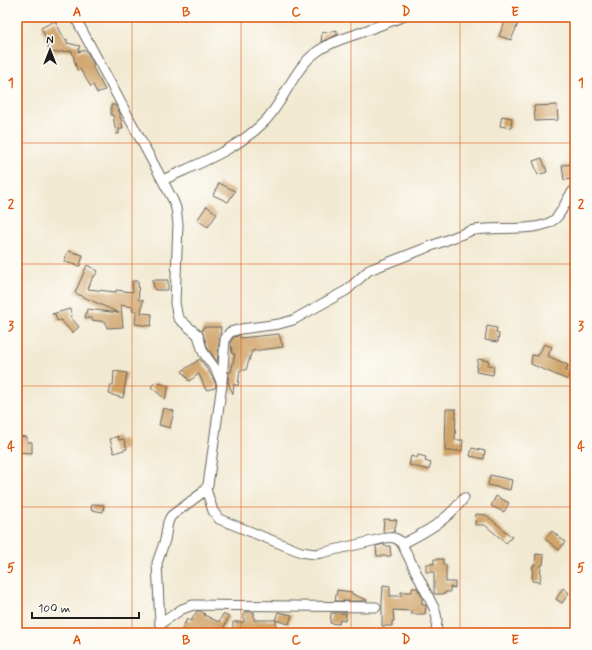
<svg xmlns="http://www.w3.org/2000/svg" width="592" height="650" viewBox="0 0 592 650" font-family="Mynerve,sans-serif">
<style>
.building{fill:#d0a46a}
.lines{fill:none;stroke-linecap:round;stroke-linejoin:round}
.minor-casing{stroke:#67645c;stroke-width:11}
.minor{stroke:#fff;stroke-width:9}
.grid{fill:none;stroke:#de560d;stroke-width:1;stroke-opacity:0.55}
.neatline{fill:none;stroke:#de560d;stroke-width:1.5}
.grid-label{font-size:13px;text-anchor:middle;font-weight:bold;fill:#de560d}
</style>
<rect width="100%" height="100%" fill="#fdfcf7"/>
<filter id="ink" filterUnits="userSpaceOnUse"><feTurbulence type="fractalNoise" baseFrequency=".025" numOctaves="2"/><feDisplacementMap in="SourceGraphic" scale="8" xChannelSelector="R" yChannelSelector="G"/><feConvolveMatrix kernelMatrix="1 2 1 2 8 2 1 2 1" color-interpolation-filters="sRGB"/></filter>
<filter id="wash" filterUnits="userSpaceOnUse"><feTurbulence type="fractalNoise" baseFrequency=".012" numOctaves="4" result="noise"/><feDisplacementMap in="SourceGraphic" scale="16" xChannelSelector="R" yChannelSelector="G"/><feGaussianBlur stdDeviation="0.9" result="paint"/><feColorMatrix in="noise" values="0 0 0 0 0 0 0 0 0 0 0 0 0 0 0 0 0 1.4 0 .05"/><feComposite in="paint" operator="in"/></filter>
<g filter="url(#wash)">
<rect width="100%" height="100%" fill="#f2e9d2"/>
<g id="blocks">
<g class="building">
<polygon points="507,17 521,17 511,40 499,36"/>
<polygon points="55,21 65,40 67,39 67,43 80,46 78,52 86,50 94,65 92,66 105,90 97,93 93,85 91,87 80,69 77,70 72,51 49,53 48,42 41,28"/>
<polygon points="337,30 337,35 321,42 322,33"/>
<polygon points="111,105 115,105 120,113 120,118 121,118 123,129 119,129 119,134 116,134 113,115 111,115"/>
<polygon points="557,105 558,120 535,121 534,106"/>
<polygon points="502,116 512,118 511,128 500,126"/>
<polygon points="542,158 547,172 538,175 533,161"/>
<polygon points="575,164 575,179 564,180 562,165"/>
<polygon points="219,183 235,191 228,202 213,195"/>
<polygon points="207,206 217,214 208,227 197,220"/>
<polygon points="68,251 83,255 80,266 64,262"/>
<polygon points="87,265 98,271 94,277 93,276 88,289 116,292 116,290 133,292 132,281 138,281 139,300 143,300 141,313 152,314 151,326 135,324 136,311 132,311 133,307 121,305 123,327 107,328 106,322 92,320 92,318 85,318 87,309 119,313 75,293"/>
<polygon points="152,280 168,280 168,290 155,290"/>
<polygon points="70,309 72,316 70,316 79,327 72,333 61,320 57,321 55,314 52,314"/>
<polygon points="487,326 497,328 496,333 499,334 498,342 485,340"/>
<polygon points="203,327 221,327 217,362 208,349 202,331"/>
<polygon points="279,334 283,347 252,351 246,370 240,370 238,386 234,384 233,394 228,382 229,372 231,372 235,354 232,354 231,341 234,337 240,335 240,338"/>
<polygon points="544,344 552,347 548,356 568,365 566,371 569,372 568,380 531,364 532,355 538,356"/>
<polygon points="200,359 213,378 216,385 215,388 206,390 199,374 189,381 182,371"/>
<polygon points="478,359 489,361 488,365 494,366 493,375 476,372"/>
<polygon points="114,371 127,373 123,398 109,394 111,385 113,386"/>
<polygon points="155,382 169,386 165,399 151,387"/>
<polygon points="163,408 174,411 170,428 159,425"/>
<polygon points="446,409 456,409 455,440 463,440 462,451 445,451"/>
<polygon points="17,436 27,437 27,442 32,442 32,453 17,452"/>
<polygon points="118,436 119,440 124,439 127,449 114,453 110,439"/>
<polygon points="472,448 485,451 484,459 470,456"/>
<polygon points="418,455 426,457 425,461 431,463 429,470 409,465 411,456 417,458"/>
<polygon points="490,475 512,480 510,490 488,485"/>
<polygon points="496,496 509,503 504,512 491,506"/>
<polygon points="92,504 104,505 103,512 91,510"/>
<polygon points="476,514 486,515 512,537 506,543 485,525 475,525"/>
<polygon points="384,519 397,520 394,532 383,532"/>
<polygon points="552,531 565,542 559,550 545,539"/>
<polygon points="384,544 384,546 390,546 391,556 377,556 376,546"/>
<polygon points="536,554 544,555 543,565 541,565 540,582 532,581 533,565 535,565"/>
<polygon points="434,559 443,559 443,565 446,565 446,582 455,582 455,588 450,587 450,592 445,592 445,594 434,594 434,572 426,572 426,564 434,564"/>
<polygon points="383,585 390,586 390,596 401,596 401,592 412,592 412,588 417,588 422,597 422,605 426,605 425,614 411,614 412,611 393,610 394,621 392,621 392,626 382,626 382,602"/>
<polygon points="563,588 569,593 562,603 556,599"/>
<polygon points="337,590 352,592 352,594 367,600 366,601 335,601"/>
<polygon points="197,611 200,611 205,614 204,615 219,622 223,614 229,617 221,633 180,633 187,619 191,621"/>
<polygon points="244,612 254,612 254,620 276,620 276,630 247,630 247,633 233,633 233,622 244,622"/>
<polygon points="278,612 292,615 289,624 275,620"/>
<polygon points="331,613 346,613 345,621 340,620 339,624 330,623"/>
</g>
</g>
</g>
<g filter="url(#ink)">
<use href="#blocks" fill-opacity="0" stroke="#67645c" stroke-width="1"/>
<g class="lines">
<g class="minor-casing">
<g id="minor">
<polyline points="75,17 173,200 176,208 178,224 175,303 178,318 198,335 203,352 216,370 222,384 208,485 202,493 171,516 168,522 165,540 157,563 160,624 162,633"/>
<path d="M163,180C197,164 236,150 263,123C285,102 292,69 318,51C329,43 342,39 354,35C370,29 386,23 402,17"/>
<path d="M222,381L225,339L230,332L241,329L279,324L293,320L347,290L369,270L470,231C493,225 538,234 555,219C564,211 566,197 575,189"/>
<path d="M206,489L213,511L219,519L301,552L315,554L321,553L381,539C390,537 397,536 402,544L435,610L437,619L436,633"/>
<path d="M402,544C428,531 447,520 464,498"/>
<polyline points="160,624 182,609 193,605 376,607"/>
</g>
</g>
<use href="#minor" class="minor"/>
</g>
</g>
<path class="grid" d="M132,17V633M241,17V633M351,17V633M460,17V633M17,143H575M17,264H575M17,386H575M17,507H575"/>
<rect width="592" height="650" fill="none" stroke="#fdfcf7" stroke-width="44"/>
<g transform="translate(50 50)" stroke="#fdfcf7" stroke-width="3" paint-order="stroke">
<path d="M0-3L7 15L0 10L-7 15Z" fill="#1c1c1c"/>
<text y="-6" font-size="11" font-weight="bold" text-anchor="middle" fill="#1c1c1c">N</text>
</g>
<path d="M32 612v6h107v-6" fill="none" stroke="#1c1c1c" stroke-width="2"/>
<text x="38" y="612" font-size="12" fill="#1c1c1c" stroke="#fdfcf7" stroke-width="3" paint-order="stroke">100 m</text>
<rect x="22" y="22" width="548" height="606" class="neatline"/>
<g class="grid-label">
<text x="77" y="16">A</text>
<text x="186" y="16">B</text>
<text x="296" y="16">C</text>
<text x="406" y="16">D</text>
<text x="515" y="16">E</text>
<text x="11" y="87">1</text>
<text x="581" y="87">1</text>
<text x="11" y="208">2</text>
<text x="581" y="208">2</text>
<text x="11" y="330">3</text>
<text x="581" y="330">3</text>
<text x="11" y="451">4</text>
<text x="581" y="451">4</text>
<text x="11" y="572">5</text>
<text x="581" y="572">5</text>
<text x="77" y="644">A</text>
<text x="186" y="644">B</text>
<text x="296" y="644">C</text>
<text x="406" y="644">D</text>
<text x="515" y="644">E</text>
</g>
</svg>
